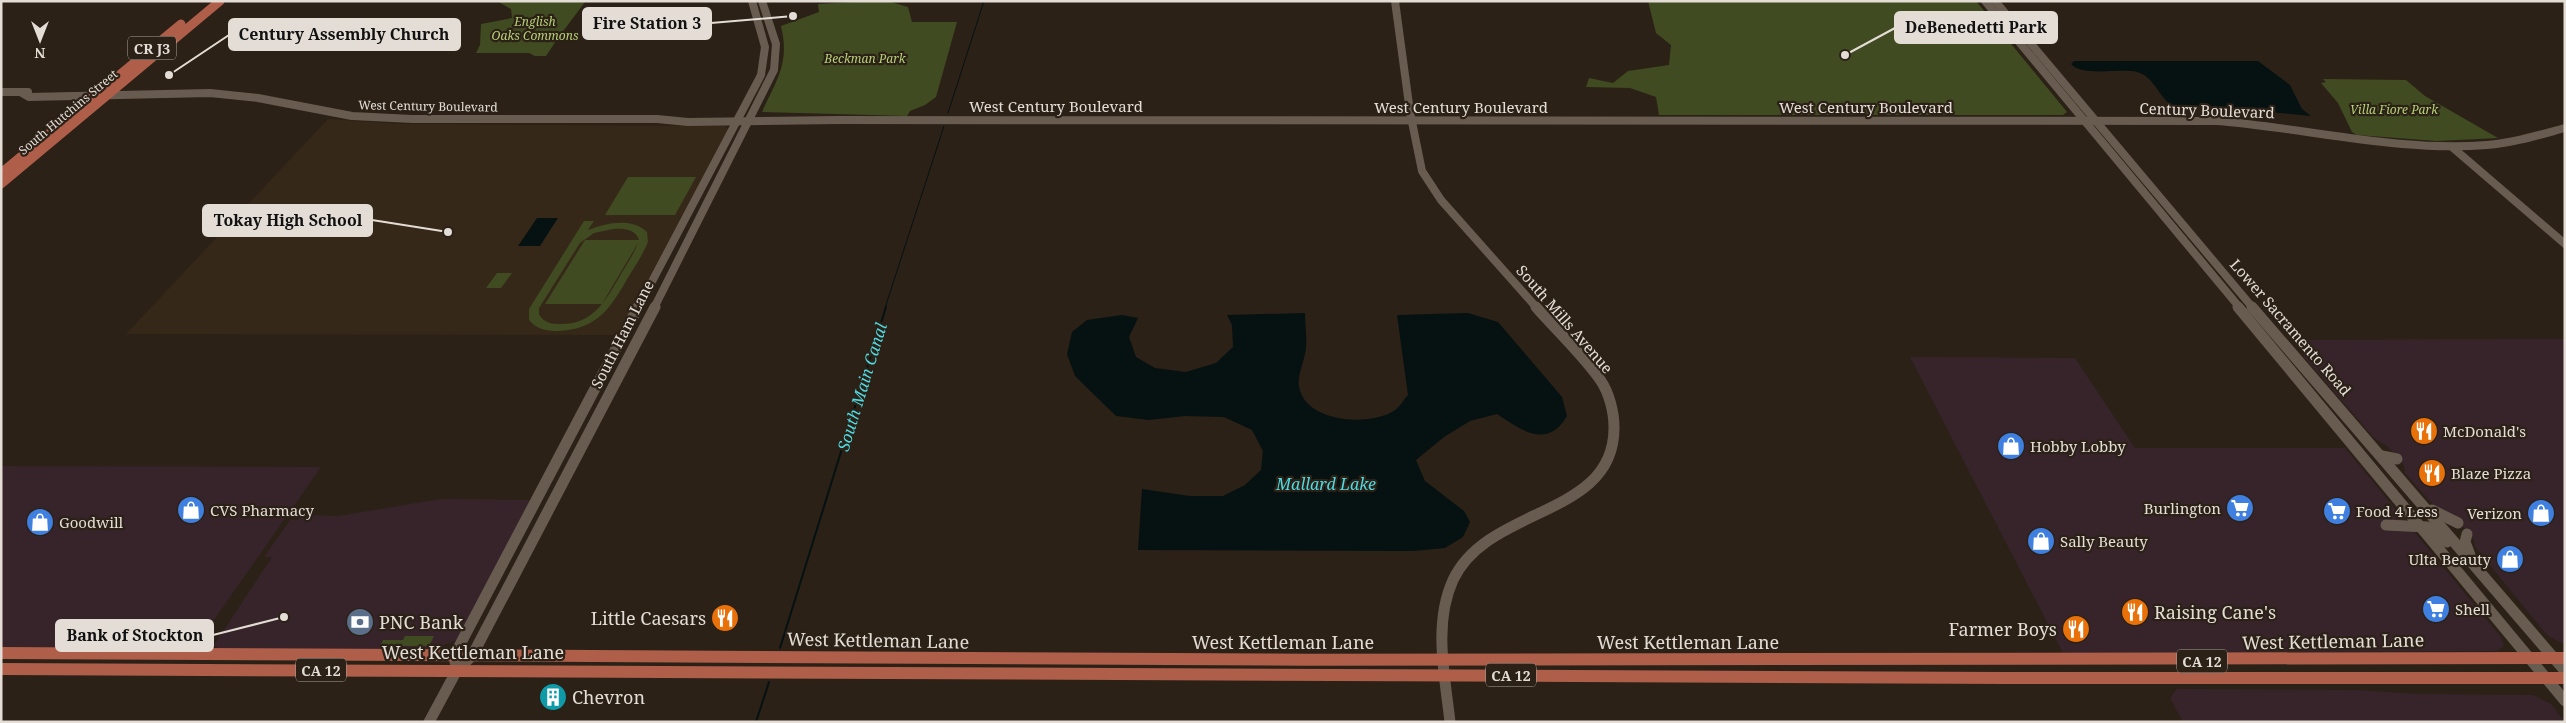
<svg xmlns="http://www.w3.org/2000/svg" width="2566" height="723" viewBox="0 0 2566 723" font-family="'Noto Serif',serif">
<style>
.commercial{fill:#37242b}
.built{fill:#362818}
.green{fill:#404b21;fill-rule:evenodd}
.water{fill:#061112}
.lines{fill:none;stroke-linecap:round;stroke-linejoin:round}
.stream-far1{stroke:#061112;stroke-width:1}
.stream{stroke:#061112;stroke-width:2}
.secondary-far1{stroke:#685c50;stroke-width:8}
.secondary{stroke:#685c50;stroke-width:11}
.primary-far1{stroke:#ae5e49;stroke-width:9}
.primary{stroke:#ae5e49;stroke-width:12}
.labels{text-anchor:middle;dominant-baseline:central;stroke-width:4.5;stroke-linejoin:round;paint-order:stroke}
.far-park-label{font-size:12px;font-style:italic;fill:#b7d177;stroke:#2b2117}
.far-street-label{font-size:12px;fill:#e4ddd6;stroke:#2b2117}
.shield{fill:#2b2117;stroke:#aca59d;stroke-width:1}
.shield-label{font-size:14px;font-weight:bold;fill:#e4ddd6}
.street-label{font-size:15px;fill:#e4ddd6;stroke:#2b2117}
.poi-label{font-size:15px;fill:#e4ddd6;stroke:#2b2117;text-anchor:start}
.water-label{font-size:16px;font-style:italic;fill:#4edbe4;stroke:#2b2117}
.near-poi-label{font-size:18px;fill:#e4ddd6;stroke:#2b2117;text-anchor:start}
.near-street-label{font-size:18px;fill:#e4ddd6;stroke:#2b2117}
.leader{fill:none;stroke:#e4ddd6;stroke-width:2}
.callout-dot{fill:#e4ddd6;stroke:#2b2117;stroke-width:2}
.callout{fill:#e4ddd6;stroke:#e4ddd6;stroke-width:2}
.callout-label{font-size:16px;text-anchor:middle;font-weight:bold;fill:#111}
</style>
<rect width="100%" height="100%" fill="#2b2117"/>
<g class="commercial">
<polygon points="2565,339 2565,645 2547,635 2475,547 2474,540 2457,520 2435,507 2405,473 2404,465 2387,446 2374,438 2304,357 2304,350 2295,340"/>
<polygon points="1910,357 2075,358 2135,448 2345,448 2501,637 2504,646 2497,651 2063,653"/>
<polygon points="1,466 321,467 202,637 195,645 186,648 1,647"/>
<polygon points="440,499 534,500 457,640 433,649 219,649 214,645 272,557 264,557 290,520 298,520 301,515 338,516"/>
<polygon points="2177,689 2357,690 2416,694 2533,695 2551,704 2565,722 2183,722 2170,698"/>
</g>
<polygon class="built" points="328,119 399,124 726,126 728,129 619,335 126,334"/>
<g class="green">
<polygon points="497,1 585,2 561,34 563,39 556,41 546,56 535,56 529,53 476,53 480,45 481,24 512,18 511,9"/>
<path d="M870,1L891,2L908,7L912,22H957L936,97L925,105L910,111L907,116L762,112C777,79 790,63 781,26L819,12L818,4Z"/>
<polygon points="1648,1 1976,1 2067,112 2063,115 1659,115 1656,97 1630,88 1586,87 1589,78 1613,83 1628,71 1669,65 1671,45 1656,33"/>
<polygon points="2323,79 2406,80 2425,96 2498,138 2437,141 2357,135 2352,132 2338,103 2321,83 2326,82"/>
<polygon points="628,177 696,177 675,215 605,215"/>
<path d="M584,221H594L588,230C606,223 632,217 647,232L648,242C643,254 636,265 629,276C611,307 598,330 557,331C547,331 536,329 529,320V309ZM613,229C623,228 636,229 639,240H585L545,304H602L638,243C634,254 627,264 621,274C606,300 593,326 558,324C550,324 542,321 539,314V308L580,243L594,233Z"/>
<polygon points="497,273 512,273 501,288 486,288"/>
<polygon points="405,636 434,636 429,646 380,646 383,640 403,640"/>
</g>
<g class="water">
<path d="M2074,61H2258L2290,85L2302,109L2311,116L2209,106H2173C2159,98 2154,76 2137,72C2121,68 2081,77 2071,64Z"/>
<polygon points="537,218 558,218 540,246 518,246"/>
<path d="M1305,313C1305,325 1307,337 1306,348C1305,360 1297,375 1299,386C1304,423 1371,427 1395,410C1400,407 1404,399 1408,395L1397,315L1468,313L1498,322L1562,397L1567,416C1547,450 1521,430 1497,414L1470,421L1444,437L1416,460L1425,481L1464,511L1470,522L1463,537L1445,548L1413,551L1138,550L1142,489L1190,496H1223L1245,485L1261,470L1263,451L1252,430L1224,417L1185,416L1149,420L1116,416L1075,376L1067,354L1072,332L1087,320L1122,315L1138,318L1129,337L1136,357L1155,368L1186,372L1216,363L1233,347L1232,325L1227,315Z"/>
</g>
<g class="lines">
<g class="stream-far1">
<polyline points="948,113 984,1"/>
<polyline points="885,308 944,126"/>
</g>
<g class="stream">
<polyline points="780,648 886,307"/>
<polyline points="756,722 769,682"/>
</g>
<g class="secondary-far1">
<polyline points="1395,1 1410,112 1422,171 1441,200 1537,308"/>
<polyline points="1985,1 2240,308"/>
<polyline points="1995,1 2253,308"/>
<polyline points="1,92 28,92"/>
<path d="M22,93L29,97L210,93L258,98L352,116L412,119H657L688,122L839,120L2217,121C2307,128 2396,152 2487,145C2513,143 2539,135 2565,128"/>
<polyline points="2452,147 2565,244"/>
<polyline points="638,308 761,75 765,47 752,1"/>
<polyline points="654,308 774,70 776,44 762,1"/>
</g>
<g class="secondary">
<polyline points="2238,307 2565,701"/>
<polyline points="2252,307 2565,671"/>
<polyline points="2382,456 2397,459"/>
<polyline points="2432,510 2458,523"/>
<polyline points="2386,525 2427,527 2447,542"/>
<polyline points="2467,534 2465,542 2470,555"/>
<polyline points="455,662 454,656 638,307"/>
<polyline points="429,722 457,670 472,656 655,307"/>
<path d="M1450,722C1445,676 1433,624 1453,580C1488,505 1615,518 1614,427C1614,412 1609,393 1601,381C1583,355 1556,330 1536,307"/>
</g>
<g class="primary-far1">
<polyline points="1,173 181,24"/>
<polyline points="1,184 220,1"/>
</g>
<g class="primary">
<path d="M1,653C856,658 1710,664 2565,658"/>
<polyline points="1,669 2005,678 2565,678"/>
</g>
</g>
<defs>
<g id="restaurant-disc" transform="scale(1.4375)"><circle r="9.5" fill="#e8710a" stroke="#2b2117"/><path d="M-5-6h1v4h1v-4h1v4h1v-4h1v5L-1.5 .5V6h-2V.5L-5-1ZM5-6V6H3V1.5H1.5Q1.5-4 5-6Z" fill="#fff"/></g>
<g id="shop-disc" transform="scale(1.4375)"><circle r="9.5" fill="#3f7fe0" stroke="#2b2117"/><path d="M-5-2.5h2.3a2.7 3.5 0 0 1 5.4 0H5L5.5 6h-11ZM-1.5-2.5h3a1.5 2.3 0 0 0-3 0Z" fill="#fff"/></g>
<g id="supermarket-disc" transform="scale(1.4375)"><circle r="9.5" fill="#3f7fe0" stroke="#2b2117"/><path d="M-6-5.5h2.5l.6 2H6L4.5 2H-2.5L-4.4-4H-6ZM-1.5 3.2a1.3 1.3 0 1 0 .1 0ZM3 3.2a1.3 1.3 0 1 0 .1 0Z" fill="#fff"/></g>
<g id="bank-disc" transform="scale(1.4375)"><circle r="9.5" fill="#5c6f8a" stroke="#2b2117"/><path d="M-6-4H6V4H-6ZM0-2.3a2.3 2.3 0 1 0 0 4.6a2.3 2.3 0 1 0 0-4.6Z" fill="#fff"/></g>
<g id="building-disc" transform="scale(1.4375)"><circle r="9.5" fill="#0f9aa8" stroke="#2b2117"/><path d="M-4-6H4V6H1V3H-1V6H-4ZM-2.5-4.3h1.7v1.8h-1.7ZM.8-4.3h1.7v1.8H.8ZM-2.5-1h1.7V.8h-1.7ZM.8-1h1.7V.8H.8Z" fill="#fff"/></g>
</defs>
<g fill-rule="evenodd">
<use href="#restaurant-disc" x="2424" y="431"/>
<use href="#shop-disc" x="2011" y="446"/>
<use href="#restaurant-disc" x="2432" y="473"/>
<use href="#supermarket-disc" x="2240" y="508"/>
<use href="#shop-disc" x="191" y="510"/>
<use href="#supermarket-disc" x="2337" y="511"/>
<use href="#shop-disc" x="2541" y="513"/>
<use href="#shop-disc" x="40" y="522"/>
<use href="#shop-disc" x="2041" y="541"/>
<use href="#shop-disc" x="2510" y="559"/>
<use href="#supermarket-disc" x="2436" y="609"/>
<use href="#restaurant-disc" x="2135" y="612"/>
<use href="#restaurant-disc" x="725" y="618"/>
<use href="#bank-disc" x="360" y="622"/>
<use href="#restaurant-disc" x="2076" y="629"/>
<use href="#building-disc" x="553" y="697"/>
</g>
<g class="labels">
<g class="far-park-label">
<text x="535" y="21">English<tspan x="535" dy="14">Oaks Commons</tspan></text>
<text x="865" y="58">Beckman Park</text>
<text x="2394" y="109">Villa Fiore Park</text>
</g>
<g class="far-street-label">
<text transform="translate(428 106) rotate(1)">West Century Boulevard</text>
<text transform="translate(68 112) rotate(-40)">South Hutchins Street</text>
</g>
<g class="shield">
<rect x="128" y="36.5" width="48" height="23" rx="4"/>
<rect x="2177" y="649.5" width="50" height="23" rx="4"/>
<rect x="296" y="658.5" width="50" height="23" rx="4"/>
<rect x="1486" y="663.5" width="50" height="23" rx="4"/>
</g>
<g class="shield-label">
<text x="152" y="48">CR J3</text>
<text x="2202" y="661">CA 12</text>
<text x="321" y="670">CA 12</text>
<text x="1511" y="675">CA 12</text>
</g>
<g class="street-label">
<text x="1056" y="106">West Century Boulevard</text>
<text x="1461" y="107">West Century Boulevard</text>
<text x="1866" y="107">West Century Boulevard</text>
<text transform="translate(2207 110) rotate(2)">Century Boulevard</text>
<text transform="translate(1565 319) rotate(49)">South Mills Avenue</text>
<text transform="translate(2291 327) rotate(49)">Lower Sacramento Road</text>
<text transform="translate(622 334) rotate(-63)">South Ham Lane</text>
</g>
<g class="poi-label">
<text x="2443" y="431">McDonald's</text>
<text x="2030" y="446">Hobby Lobby</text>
<text x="2451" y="473">Blaze Pizza</text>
<text x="2221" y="508" text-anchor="end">Burlington</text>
<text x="210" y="510">CVS Pharmacy</text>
<text x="2356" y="511">Food 4 Less</text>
<text x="2522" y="513" text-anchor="end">Verizon</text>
<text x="59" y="522">Goodwill</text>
<text x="2060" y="541">Sally Beauty</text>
<text x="2491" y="559" text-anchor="end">Ulta Beauty</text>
<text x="2455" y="609">Shell</text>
</g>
<g class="water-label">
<text transform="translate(862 387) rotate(-73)">South Main Canal</text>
<text x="1326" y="484">Mallard Lake</text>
</g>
<g class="near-poi-label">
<text x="2154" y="612">Raising Cane's</text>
<text x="706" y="618" text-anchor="end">Little Caesars</text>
<text x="379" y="622">PNC Bank</text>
<text x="2057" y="629" text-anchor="end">Farmer Boys</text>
<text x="572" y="697">Chevron</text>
</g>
<g class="near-street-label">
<text transform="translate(878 640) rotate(1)">West Kettleman Lane</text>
<text transform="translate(2333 641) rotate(-1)">West Kettleman Lane</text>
<text x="1283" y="642">West Kettleman Lane</text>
<text x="1688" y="642">West Kettleman Lane</text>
<text x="473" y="652">West Kettleman Lane</text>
</g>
</g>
<path class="leader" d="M793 16L711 23M1845 55L1895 28M169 75L229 35M448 232L372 220M284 617L213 635"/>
<g class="callout-dot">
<circle cx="793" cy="16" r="5"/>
<circle cx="1845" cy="55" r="5"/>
<circle cx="169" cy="75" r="5"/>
<circle cx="448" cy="232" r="5"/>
<circle cx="284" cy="617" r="5"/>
</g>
<g class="callout">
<rect x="583" y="8" width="128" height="31" rx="5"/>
<rect x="1895" y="12" width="162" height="31" rx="5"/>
<rect x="229" y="19" width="231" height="31" rx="5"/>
<rect x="203" y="205" width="169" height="31" rx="5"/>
<rect x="56" y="620" width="157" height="31" rx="5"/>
</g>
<g class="callout-label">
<text x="647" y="29">Fire Station 3</text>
<text x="1976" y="33">DeBenedetti Park</text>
<text x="344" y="40">Century Assembly Church</text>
<text x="288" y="226">Tokay High School</text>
<text x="135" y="641">Bank of Stockton</text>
</g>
<rect width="2566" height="723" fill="none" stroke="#e4ddd6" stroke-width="5"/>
<g transform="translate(40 40) rotate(180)" stroke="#2b2117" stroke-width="4" paint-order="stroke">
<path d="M0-4L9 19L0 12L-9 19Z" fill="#e4ddd6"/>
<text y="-8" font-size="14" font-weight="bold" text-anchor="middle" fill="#e4ddd6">N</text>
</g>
</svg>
